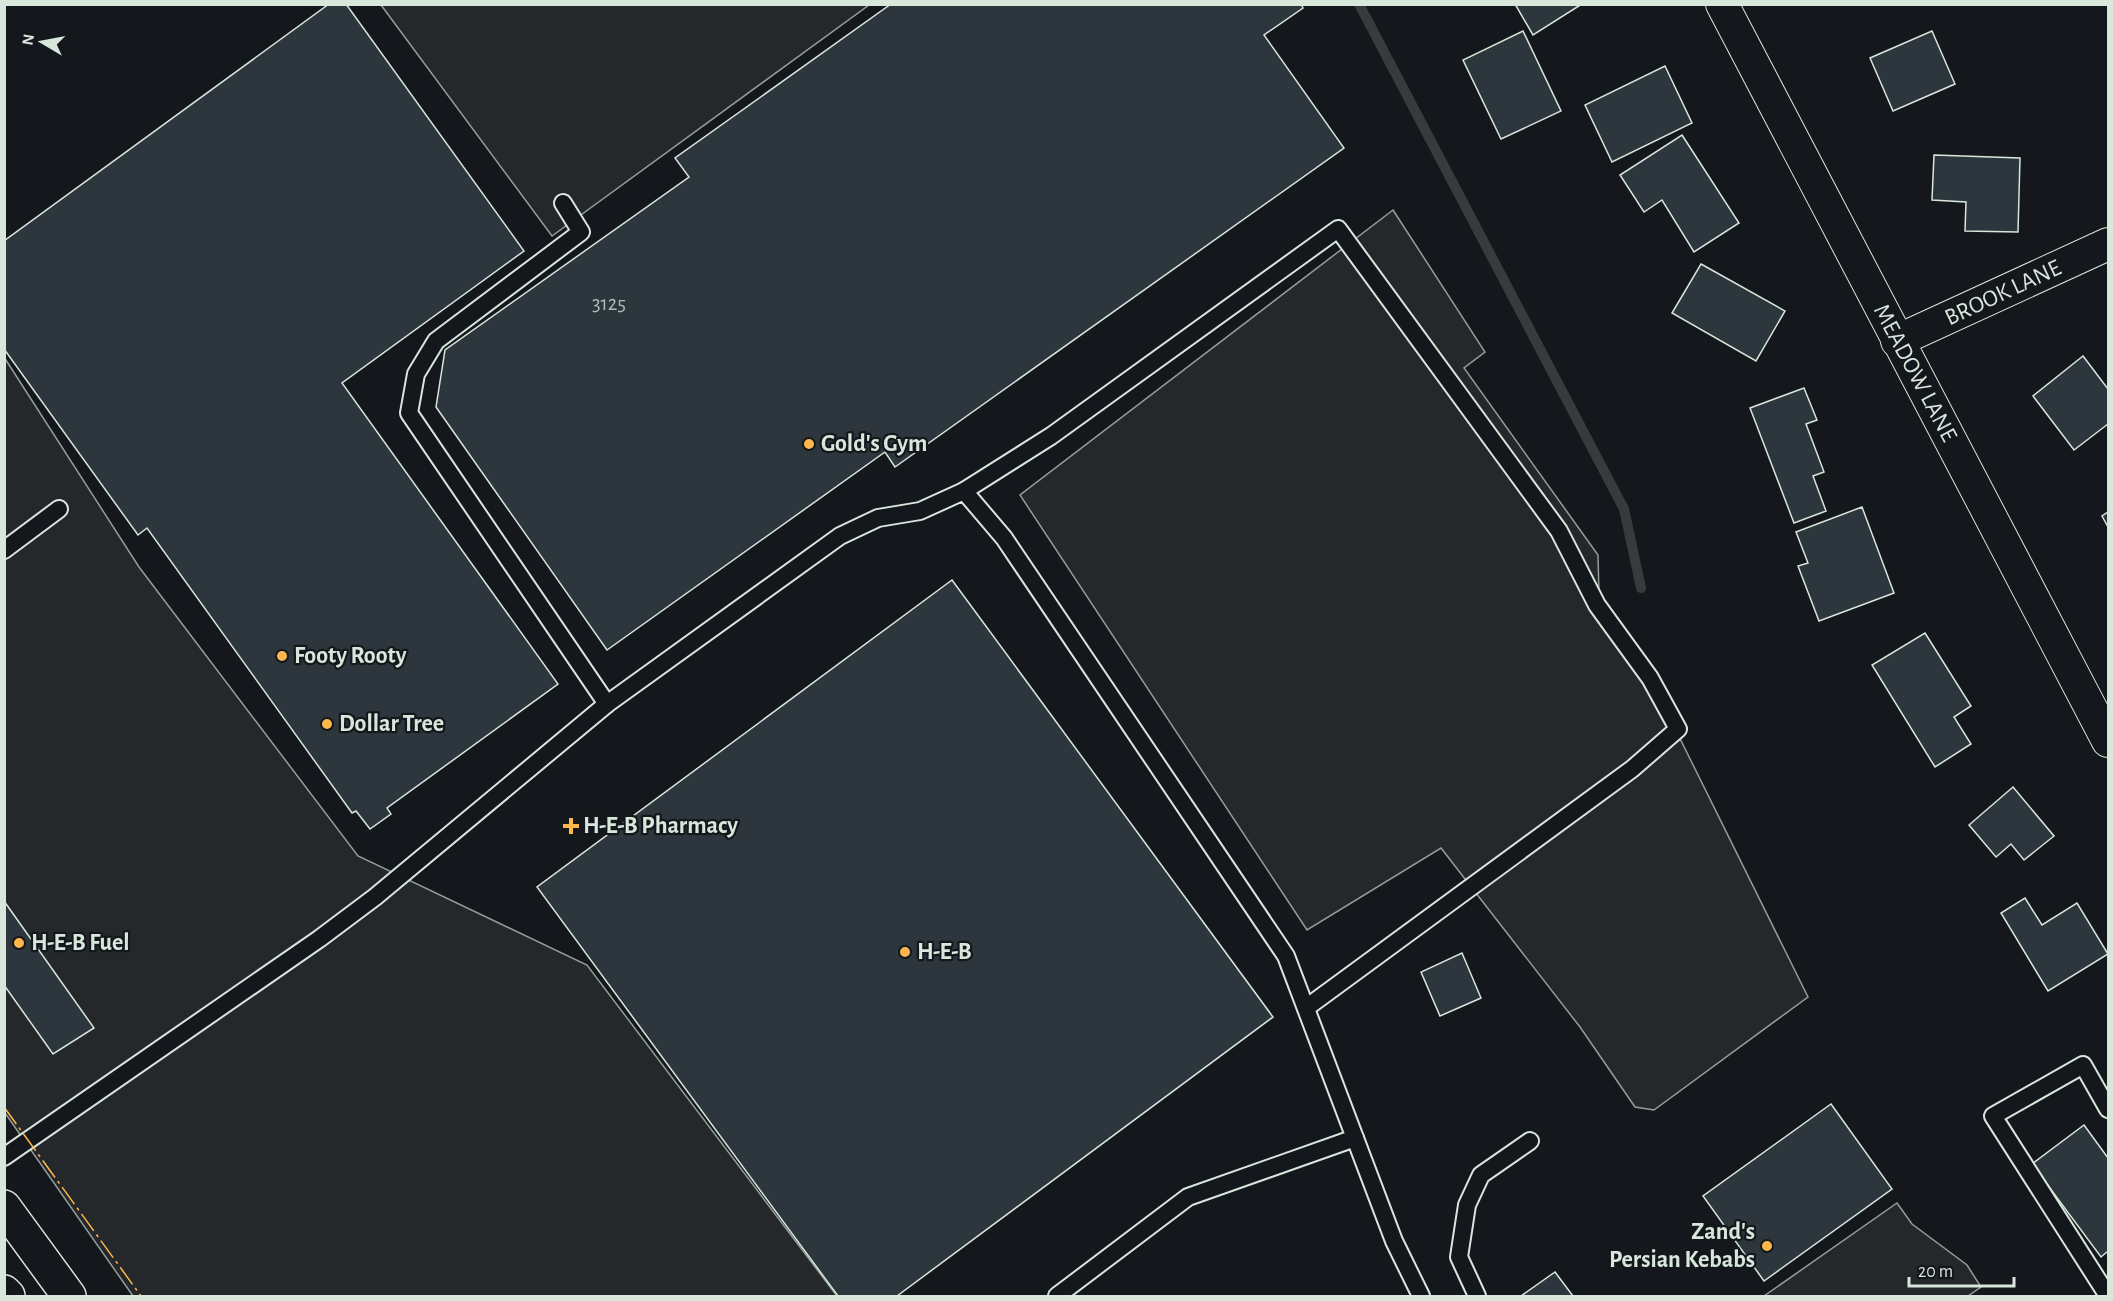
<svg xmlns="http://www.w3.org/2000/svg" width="2113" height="1301" viewBox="0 0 2113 1301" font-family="'Alegreya Sans',sans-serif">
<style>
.parking{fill:#24282b;stroke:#939e99;stroke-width:1.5}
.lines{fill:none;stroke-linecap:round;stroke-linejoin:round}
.stream{stroke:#363b3e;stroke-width:10}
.building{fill:#2c363c;stroke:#d8e6dc;stroke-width:1.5}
.lane-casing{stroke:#d8e6dc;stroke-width:20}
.street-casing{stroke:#d8e6dc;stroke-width:34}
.secondary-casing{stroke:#d8e6dc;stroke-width:36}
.lane{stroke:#14181c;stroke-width:16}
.street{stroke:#14181c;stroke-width:32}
.secondary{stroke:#14181c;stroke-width:33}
.power{stroke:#ffb74d;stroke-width:1.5;stroke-dasharray:21 4.5 3 4.5;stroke-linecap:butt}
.poi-dot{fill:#ffb74d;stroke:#14181c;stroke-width:2}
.labels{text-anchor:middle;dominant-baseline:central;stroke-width:4.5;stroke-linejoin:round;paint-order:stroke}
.number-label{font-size:21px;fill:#adbab4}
.street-label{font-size:24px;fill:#d8e6dc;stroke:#14181c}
.poi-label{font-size:24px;font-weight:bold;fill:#d8e6dc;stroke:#14181c;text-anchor:start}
</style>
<rect width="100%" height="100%" fill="#14181c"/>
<g class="parking">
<polygon points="381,5 869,5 552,236"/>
<polygon points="1393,210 1485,352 1464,368 1598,555 1599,596 1650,678 1808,997 1654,1110 1635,1107 1580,1027 1441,848 1307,930 1020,495"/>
<polygon points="4,357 139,567 358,856 587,965 837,1296 133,1296 5,1113"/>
<polygon points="1897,1203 1912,1224 1967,1265 1981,1287 1968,1296 1764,1296"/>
</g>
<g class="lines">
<polyline class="stream" points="1359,4 1624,509 1641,588"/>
</g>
<g class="building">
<polygon points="329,4 346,4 524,251 342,383 558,684 387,808 391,814 370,829 356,811 352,813 147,528 138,535 4,349 4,241"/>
<polygon points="891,4 1301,4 1303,8 1264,35 1344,148 895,467 885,452 607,650 436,407 445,350 689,177 675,158"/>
<polygon points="1515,4 1582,4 1533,35"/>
<polygon points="1523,31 1561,111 1501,139 1463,60"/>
<polygon points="1932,31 1955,84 1893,111 1870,58"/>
<polygon points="1665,66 1692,123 1612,162 1585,105"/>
<polygon points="1682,135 1739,223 1694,252 1662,200 1644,212 1620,175"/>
<polygon points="1934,155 2020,158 2018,232 1965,231 1966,202 1932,200"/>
<polygon points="1701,264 1785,311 1756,361 1672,313"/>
<polygon points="2083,356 2108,389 2108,424 2074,450 2033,396"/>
<polygon points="1804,388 1817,420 1806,424 1824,472 1813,476 1826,511 1794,523 1750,408"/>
<polygon points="1862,507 1894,593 1819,621 1798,566 1808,563 1796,532"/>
<polygon points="2108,512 2108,527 2102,516"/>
<polygon points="952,580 1273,1017 897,1296 838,1296 537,887"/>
<polygon points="1925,633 1971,706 1954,717 1971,744 1935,767 1872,665"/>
<polygon points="2013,787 2054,836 2024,860 2011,844 1996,857 1969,825"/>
<polygon points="2025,898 2042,925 2077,903 2108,954 2048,991 2001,913"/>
<polygon points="4,901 94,1028 53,1054 4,985"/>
<polygon points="1462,953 1481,998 1440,1016 1421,972"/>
<polygon points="1831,1104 1892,1189 1764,1281 1703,1196"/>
<polygon points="2084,1125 2108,1158 2108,1251 2101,1257 2032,1164"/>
<polygon points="1555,1272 1573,1296 1521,1296"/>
</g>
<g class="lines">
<g class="lane-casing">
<g id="lane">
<polyline points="563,203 581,232 436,341 416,374 409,413 607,704"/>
<polyline points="964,491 1051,436 1338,229 1559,531 1597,605 1650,678 1678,729 1632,769 1306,1008"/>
<polyline points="4,550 59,509"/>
<polyline points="4,1157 319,939 375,897 607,704 840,536 878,518 920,511 964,491 1004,538 1286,956 1394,1241 1421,1296"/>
<polyline points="1057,1296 1188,1197 1355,1138"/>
<polyline points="1477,1296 1459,1257 1467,1205 1481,1175 1530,1141"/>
<polyline points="2108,1296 1993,1116 2083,1065 2108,1109"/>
</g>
</g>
<g class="street-casing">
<g id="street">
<polyline points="1722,4 2108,741"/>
<polyline points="1897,341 2108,244"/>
</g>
</g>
<g class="secondary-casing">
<g id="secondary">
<polyline points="4,1207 69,1296"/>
<polyline points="4,1292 8,1296"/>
</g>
</g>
<use href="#lane" class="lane"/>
<use href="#street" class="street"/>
<use href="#secondary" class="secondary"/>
<polyline class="power" points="4,1107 141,1296"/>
</g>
<g class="poi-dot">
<circle cx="809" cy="444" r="6"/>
<circle cx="282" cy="656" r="6"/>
<circle cx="327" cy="724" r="6"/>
<path d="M568 817h6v6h6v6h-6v6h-6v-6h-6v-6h6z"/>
<circle cx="19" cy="943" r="6"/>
<circle cx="905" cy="952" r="6"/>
<circle cx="1767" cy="1246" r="6"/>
</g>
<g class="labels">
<g class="number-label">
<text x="609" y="303">3125</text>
</g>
<g class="street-label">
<text transform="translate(2003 293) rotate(-25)">BROOK LANE</text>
<text transform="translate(1915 373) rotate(62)">MEADOW LANE</text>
</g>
<g class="poi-label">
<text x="821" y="444">Gold's Gym</text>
<text x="294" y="656">Footy Rooty</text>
<text x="339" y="724">Dollar Tree</text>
<text x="583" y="826">H-E-B Pharmacy</text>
<text x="31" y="943">H-E-B Fuel</text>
<text x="917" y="952">H-E-B</text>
<text x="1755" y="1232" text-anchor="end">Zand's<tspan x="1755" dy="28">Persian Kebabs</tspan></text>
</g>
</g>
<rect width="2113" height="1301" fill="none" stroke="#d8e6dc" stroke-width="12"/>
<g transform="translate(42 42) rotate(280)" stroke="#14181c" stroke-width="4.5" paint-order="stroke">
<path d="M0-4.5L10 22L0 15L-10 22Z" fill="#d8e6dc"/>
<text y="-9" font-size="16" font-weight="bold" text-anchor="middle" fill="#d8e6dc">N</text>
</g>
<path d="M1909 1277v9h105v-9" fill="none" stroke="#d8e6dc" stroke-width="3"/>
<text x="1918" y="1277" font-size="18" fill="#d8e6dc" stroke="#14181c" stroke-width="4.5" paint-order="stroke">20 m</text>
</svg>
